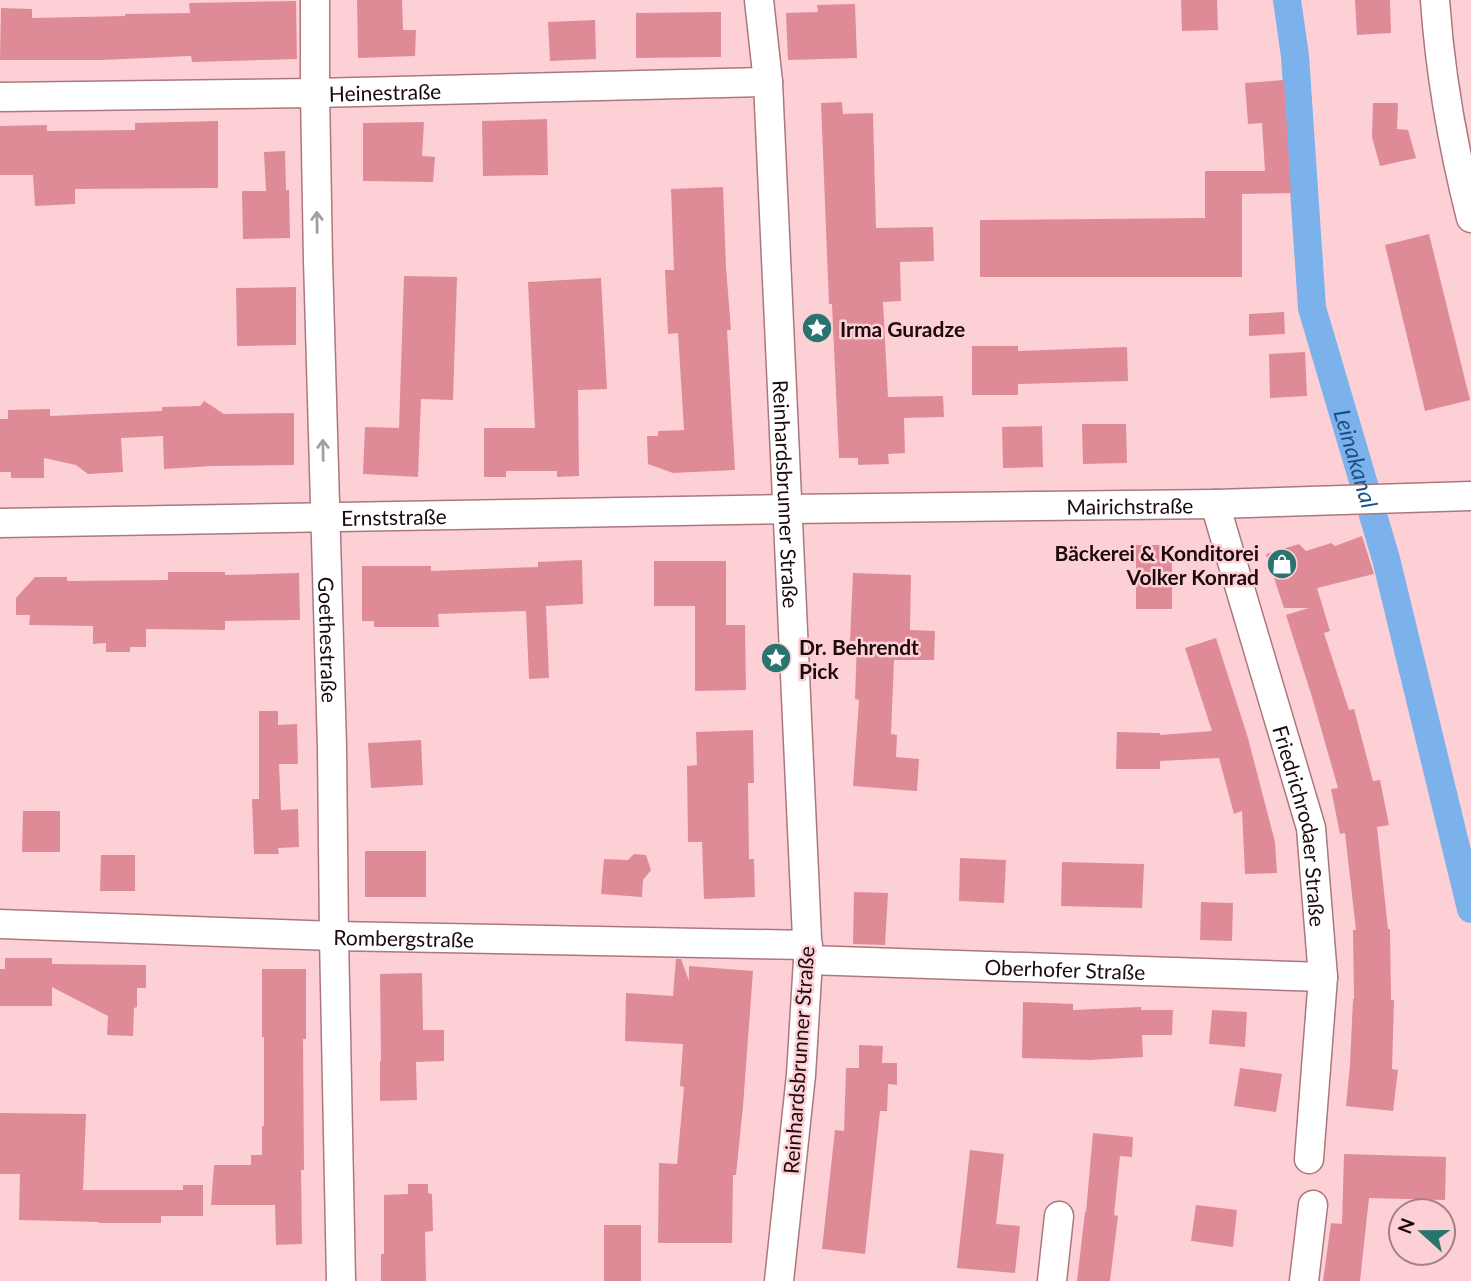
<svg xmlns="http://www.w3.org/2000/svg" width="1471" height="1281" viewBox="0 0 1471 1281" font-family="Lato,sans-serif">
<style>
.lines{fill:none;stroke-linecap:round;stroke-linejoin:round}
.canal{stroke:#7bb2ec;stroke-width:28}
.building{fill:#df8b97}
.minor-casing{stroke:#ab787e;stroke-width:31}
.minor{stroke:#fff;stroke-width:28}
.oneway{stroke:#a59d9e}
.labels{text-anchor:middle;dominant-baseline:central;stroke-width:5;stroke-linejoin:round;paint-order:stroke}
.street-label{font-size:21px;fill:#1d0a0d;stroke:#fdd0d5}
.poi-label{font-size:21px;font-weight:bold;fill:#1d0a0d;stroke:#fdd0d5;text-anchor:start}
.water-label{font-size:23px;font-style:italic;fill:#195288;stroke:#fdd0d5}
</style>
<rect width="100%" height="100%" fill="#fdd0d5"/>
<g class="lines">
<path class="canal" id="s1" d="M1287,0L1295,56L1312,308L1386,559L1471,909"/>
</g>
<g class="building">
<polygon points="357,0 402,0 403,30 416,30 415,56 358,58"/>
<polygon points="1181,0 1217,0 1218,30 1182,31"/>
<polygon points="1355,0 1390,0 1391,33 1357,35"/>
<polygon points="296,1 297,59 192,62 191,56 100,60 0,60 1,8 32,9 32,18 125,16 125,14 190,13 189,3"/>
<polygon points="855,4 857,58 788,60 786,13 818,12 817,5"/>
<polygon points="721,12 721,57 636,58 636,13"/>
<polygon points="595,20 596,59 550,61 548,22"/>
<polygon points="1284,80 1291,193 1242,194 1242,277 980,277 980,220 1205,218 1205,171 1265,171 1262,123 1248,124 1245,83"/>
<polygon points="842,102 843,114 873,113 876,228 933,227 934,261 900,262 901,301 883,302 888,397 943,396 944,417 904,418 905,453 888,454 889,464 858,465 858,458 839,458 832,304 829,304 821,103"/>
<polygon points="1373,103 1398,103 1397,129 1408,130 1416,158 1380,166 1372,137"/>
<polygon points="547,119 548,175 483,176 482,121"/>
<polygon points="218,121 218,188 75,189 75,204 35,206 33,175 0,175 0,126 47,125 47,131 135,130 135,123"/>
<polygon points="424,122 422,156 435,157 433,182 363,181 363,123"/>
<polygon points="285,151 286,190 289,190 290,238 243,239 242,191 266,191 264,152"/>
<polygon points="723,187 726,267 731,330 727,330 735,470 673,473 648,464 647,436 658,436 658,431 684,430 678,333 668,334 665,270 674,270 671,189"/>
<polygon points="1429,234 1470,400 1425,411 1385,245"/>
<polygon points="404,276 457,277 453,400 421,399 418,477 363,474 365,427 399,428"/>
<polygon points="601,278 607,389 578,390 579,476 557,477 557,471 506,471 506,477 484,477 484,428 535,428 528,282"/>
<polygon points="296,287 296,345 237,346 236,288"/>
<polygon points="1284,312 1285,334 1249,336 1249,314"/>
<polygon points="972,346 1018,346 1018,351 1127,347 1128,381 1018,384 1018,395 972,395"/>
<polygon points="1305,352 1307,396 1270,398 1269,354"/>
<polygon points="204,401 224,414 294,413 294,465 212,466 164,469 163,436 121,438 123,472 88,474 76,465 44,458 44,478 11,478 11,472 0,472 0,419 8,419 8,410 50,409 50,416 162,411 162,407 200,406"/>
<polygon points="1082,424 1126,424 1127,463 1083,464"/>
<polygon points="1042,426 1043,467 1003,468 1002,427"/>
<polygon points="1362,536 1374,574 1317,588 1330,631 1324,633 1349,710 1354,709 1373,781 1380,780 1389,825 1377,827 1388,929 1390,929 1391,1000 1394,1000 1392,1069 1398,1070 1393,1111 1346,1106 1350,1065 1353,999 1354,999 1353,930 1356,930 1345,833 1340,834 1331,789 1338,788 1312,697 1286,615 1309,608 1284,608 1266,554 1299,544 1306,551 1331,543 1335,546"/>
<rect x="1136" y="545" width="36" height="64"/>
<polygon points="582,560 583,604 546,606 549,678 529,679 526,611 438,614 439,627 374,627 374,621 362,621 362,566 431,566 431,571 538,567 538,562"/>
<polygon points="654,561 726,561 726,625 745,625 746,690 695,691 695,606 654,606"/>
<polygon points="168,572 225,572 225,575 299,573 300,620 225,621 225,630 146,629 146,647 130,647 130,652 106,652 106,643 93,644 93,626 29,625 30,615 16,615 16,598 35,577 67,577 67,581 168,580"/>
<polygon points="853,573 911,575 910,630 935,631 934,660 894,660 891,734 897,735 896,757 919,759 917,791 853,786 859,700 855,699 857,641 850,641"/>
<polygon points="1216,638 1248,738 1275,842 1277,873 1245,874 1242,811 1234,814 1219,758 1160,761 1160,769 1116,769 1117,732 1160,733 1160,735 1212,731 1185,648"/>
<polygon points="259,711 278,711 278,725 297,724 298,764 279,764 281,810 298,809 299,847 278,848 279,854 254,854 252,799 259,799"/>
<polygon points="753,730 754,783 748,783 749,859 754,859 755,897 704,899 702,842 688,842 687,766 697,765 696,732"/>
<polygon points="421,740 423,785 371,788 368,743"/>
<polygon points="23,811 60,811 60,852 22,852"/>
<rect x="365" y="851" width="61" height="46"/>
<polygon points="634,854 646,855 651,870 643,880 642,897 601,894 604,859 628,860"/>
<polygon points="101,855 135,855 135,891 100,891"/>
<polygon points="960,858 1006,860 1004,903 959,901"/>
<polygon points="1062,862 1144,864 1142,908 1061,906"/>
<polygon points="854,892 888,893 885,945 853,944"/>
<polygon points="1201,902 1233,903 1232,941 1200,940"/>
<polygon points="5,958 52,958 52,964 146,965 146,988 137,988 137,1007 134,1008 133,1036 107,1035 108,1016 52,987 52,1006 0,1006 0,969 5,969"/>
<polygon points="676,959 681,959 689,981 689,966 753,971 743,1106 736,1175 733,1175 732,1243 658,1243 659,1163 677,1164 684,1087 680,1086 683,1044 625,1041 626,993 673,996"/>
<polygon points="262,969 306,969 306,1039 303,1039 304,1170 301,1170 302,1244 276,1245 275,1205 211,1205 214,1165 251,1165 251,1155 262,1155 262,1126 264,1126 264,1037 262,1037"/>
<polygon points="422,973 423,1030 444,1030 444,1061 416,1062 417,1100 380,1101 380,1061 381,1061 380,974"/>
<polygon points="1023,1002 1073,1004 1073,1010 1141,1007 1141,1010 1173,1010 1172,1035 1142,1035 1143,1057 1090,1060 1022,1058"/>
<polygon points="1212,1010 1247,1012 1245,1047 1209,1044"/>
<polygon points="859,1045 883,1046 882,1063 897,1063 897,1085 888,1084 887,1111 880,1111 865,1254 822,1249 835,1130 844,1131 846,1068 859,1068"/>
<polygon points="1240,1068 1282,1074 1276,1112 1234,1106"/>
<polygon points="0,1113 86,1114 83,1190 183,1190 183,1185 203,1185 203,1216 161,1216 161,1223 99,1223 99,1222 19,1220 20,1174 0,1174"/>
<polygon points="1093,1133 1133,1137 1132,1157 1120,1156 1114,1215 1118,1216 1110,1281 1077,1281 1085,1212 1086,1212"/>
<polygon points="970,1150 1004,1154 996,1224 1020,1226 1015,1273 957,1268"/>
<polygon points="1344,1154 1446,1157 1445,1200 1369,1198 1360,1281 1323,1281 1331,1223 1342,1224"/>
<polygon points="408,1184 428,1184 428,1193 432,1194 433,1231 425,1232 426,1281 381,1281 381,1254 384,1254 384,1195 408,1194"/>
<polygon points="1196,1205 1237,1210 1233,1247 1191,1241"/>
<rect x="604" y="1225" width="37" height="56"/>
</g>
<g class="lines">
<g class="minor-casing">
<g id="minor">
<path id="s2" d="M315,0V93L318,260L332,747L334,936L341,1281"/>
<path id="s3" d="M759,0L768,82L808,960L801,1075L779,1281"/>
<path d="M1435,0C1440,73 1453,147 1471,218"/>
<path id="s4" d="M0,97L315,93L768,82"/>
<path id="s5" d="M1215,504L1311,828L1323,977L1309,1159"/>
<path id="s6" d="M0,523L788,509L1215,504L1471,496"/>
<path id="s7" d="M0,924L334,936L808,945"/>
<path id="s8" d="M808,960L1323,977"/>
<polyline points="1052,1281 1059,1216"/>
<polyline points="1304,1281 1313,1205"/>
</g>
</g>
<use href="#minor" class="minor"/>
</g>
<defs><path id="oneway-shaft" d="M-6 0H5M1.5-3L5.5 0L1.5 3" fill="none" stroke-width="1.6" stroke-linecap="round" stroke-linejoin="round" transform="scale(1.75)"/></defs>
<g class="oneway">
<use href="#oneway-shaft" transform="translate(317 222) rotate(-91)"/>
<use href="#oneway-shaft" transform="translate(323 450) rotate(-91)"/>
</g>
<defs>
<g id="sight-disc" transform="scale(1.575)"><circle r="9.5" fill="#2a7470" stroke="#fdd0d5"/><path d="M0-6L1.8-2.2L6-1.7L2.9 1.2L3.7 5.4L0 3.3L-3.7 5.4L-2.9 1.2L-6-1.7L-1.8-2.2Z" fill="#fff"/></g>
<g id="shop-disc" transform="scale(1.575)"><circle r="9.5" fill="#2a7470" stroke="#fdd0d5"/><path d="M-5-2.5h2.3a2.7 3.5 0 0 1 5.4 0H5L5.5 6h-11ZM-1.5-2.5h3a1.5 2.3 0 0 0-3 0Z" fill="#fff"/></g>
</defs>
<g fill-rule="evenodd">
<use href="#sight-disc" x="817" y="328"/>
<use href="#shop-disc" x="1282" y="564"/>
<use href="#sight-disc" x="776" y="658"/>
</g>
<g class="labels">
<g class="street-label">
<text stroke="none"><textPath href="#s4" startOffset="385">Heinestraße</textPath></text>
<text stroke="none"><textPath href="#s3" startOffset="495">Reinhardsbrunner Straße</textPath></text>
<text stroke="none"><textPath href="#s6" startOffset="1130">Mairichstraße</textPath></text>
<text stroke="none"><textPath href="#s6" startOffset="394">Ernststraße</textPath></text>
<text stroke="none"><textPath href="#s2" startOffset="640">Goethestraße</textPath></text>
<text stroke="none"><textPath href="#s5" startOffset="334">Friedrichrodaer Straße</textPath></text>
<text stroke="none"><textPath href="#s7" startOffset="404">Rombergstraße</textPath></text>
<text stroke="none"><textPath href="#s8" startOffset="257">Oberhofer Straße</textPath></text>
<text transform="translate(798 1060) rotate(-86)">Reinhardsbrunner Straße</text>
</g>
<g class="poi-label">
<text x="840" y="328">Irma Guradze</text>
<text x="1259" y="552" text-anchor="end">Bäckerei &amp; Konditorei<tspan x="1259" dy="24">Volker Konrad</tspan></text>
<text x="799" y="646">Dr. Behrendt<tspan x="799" dy="24">Pick</tspan></text>
</g>
<g class="water-label">
<text stroke="none"><textPath href="#s1" startOffset="466">Leinakanal</textPath></text>
</g>
</g>
<g transform="translate(1422 1232) rotate(291)"><circle r="33" fill="#fdd0d5" stroke="#a38185" stroke-width="2"/>
<path d="M0-5L12 26L0 18L-12 26Z" fill="#2a7470"/>
<text y="-10" font-size="19" font-weight="bold" text-anchor="middle" fill="#1d0a0d">N</text>
</g>
</svg>
